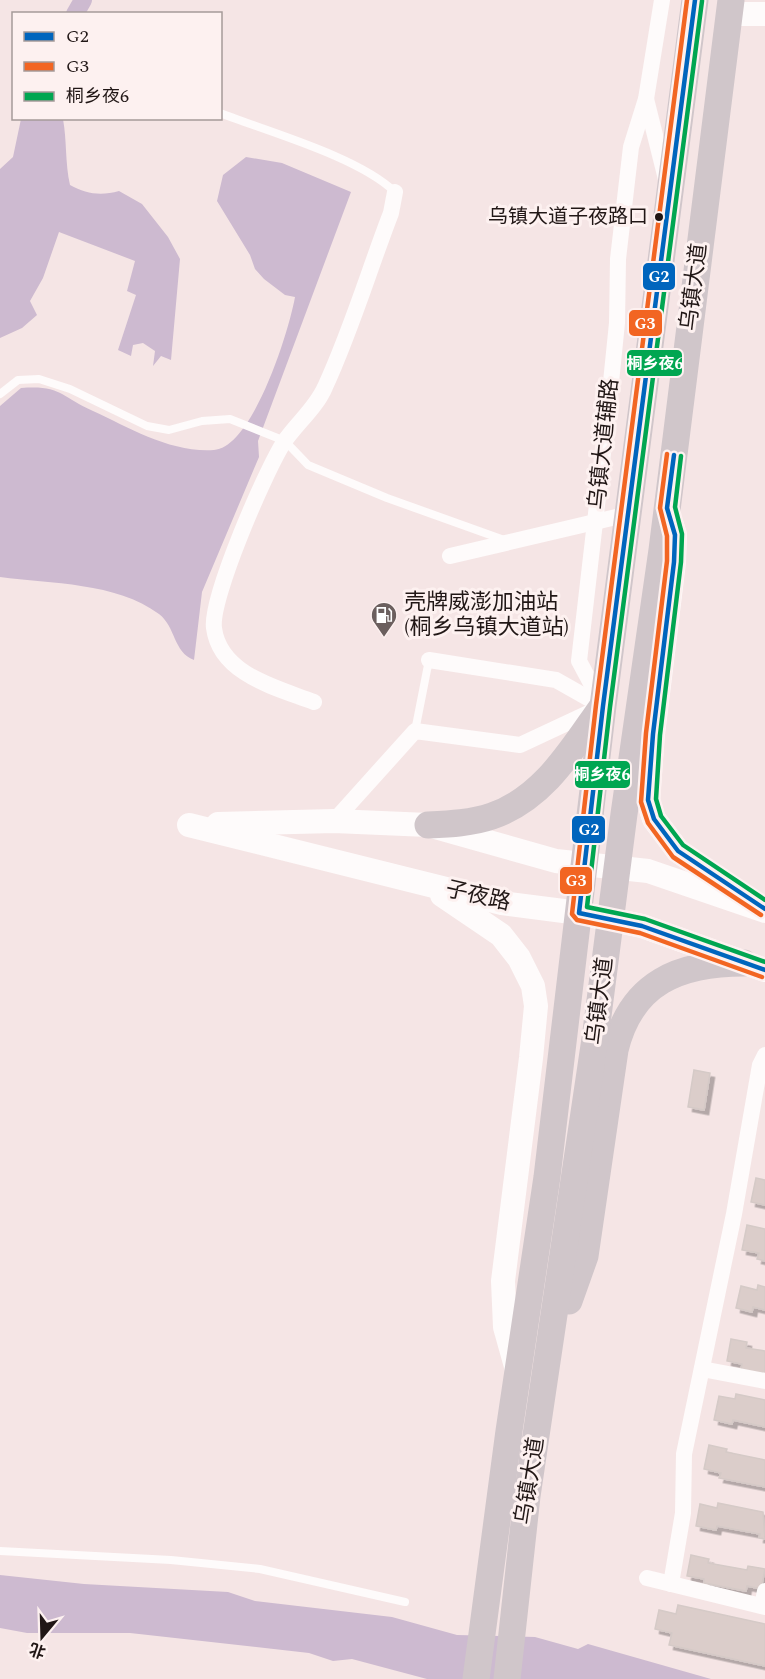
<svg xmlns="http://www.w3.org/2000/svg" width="765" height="1679" viewBox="0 0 765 1679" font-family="Spectral,'Noto Sans SC',serif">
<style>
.water{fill:#cdbad0}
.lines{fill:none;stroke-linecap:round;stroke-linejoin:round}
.canal{stroke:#cdbad0;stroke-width:18}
.building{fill:#dbcdca;stroke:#d5cac7;stroke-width:1.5;filter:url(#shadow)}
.lane{stroke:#fefbfb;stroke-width:8}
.street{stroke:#fefbfb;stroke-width:16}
.secondary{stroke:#fefbfb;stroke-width:24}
.primary{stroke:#d0c6ca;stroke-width:27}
.bus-1-casing{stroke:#fdf1f0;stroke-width:9}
.bus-2-casing{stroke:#fdf1f0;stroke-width:9}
.bus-3-casing{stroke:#fdf1f0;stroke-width:9}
.bus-1{stroke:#0065bd;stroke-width:4.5}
.bus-2{stroke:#f26522;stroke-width:4.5}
.bus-3{stroke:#00a651;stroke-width:4.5}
.bus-dot{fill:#211716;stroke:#fdf1f0;stroke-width:2}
.labels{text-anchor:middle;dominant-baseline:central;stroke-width:6;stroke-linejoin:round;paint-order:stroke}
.bus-label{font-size:20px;fill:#211716;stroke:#fdf1f0;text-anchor:end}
.street-label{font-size:22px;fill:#211716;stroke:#fdf1f0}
.poi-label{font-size:22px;fill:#211716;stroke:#fdf1f0;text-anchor:start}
.line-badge{stroke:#fdf1f0;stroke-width:2}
.badge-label{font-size:16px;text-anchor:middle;font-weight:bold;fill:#fff}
</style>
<defs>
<filter id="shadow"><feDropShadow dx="4.5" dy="4.5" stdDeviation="0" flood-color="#0004"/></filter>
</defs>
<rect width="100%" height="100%" fill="#f5e5e5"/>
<g class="water">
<path d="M21,119H63C67,141 65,163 70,185C86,194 101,196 119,191L142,204L168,237L180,259L171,360L161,356L153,366L155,351L143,343L133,345L131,356L118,350L136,295L127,291L135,261L59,232L43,278L30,301L37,315L22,328L0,338V169L13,157Z"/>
<path d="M246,157L282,163L351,192L258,441L259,457L202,592L194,660C173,652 176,627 159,614C116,582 51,584 0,577V406L21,388C61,385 60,396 93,411C130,428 171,453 214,450C253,447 289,331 295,297L285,295L264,279L255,269L250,255L217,201L223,175Z"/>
<polygon points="0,1575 84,1584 228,1592 255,1601 392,1617 457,1635 535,1637 578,1649 588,1644 711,1679 427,1679 352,1659 333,1661 309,1653 130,1633 27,1633 0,1628"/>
</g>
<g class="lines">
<polyline class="canal" points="75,14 83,0"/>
</g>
<g class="building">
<polygon points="694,1070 710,1073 704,1110 688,1107"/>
<polygon points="756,1178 765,1180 765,1205 751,1202"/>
<polygon points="747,1225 765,1229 765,1261 757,1259 759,1253 742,1250"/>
<polygon points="758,1285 765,1287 765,1310 753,1307 752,1312 736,1308 741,1286 757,1290"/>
<polygon points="731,1339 747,1342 746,1348 765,1351 765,1374 741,1370 742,1364 727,1361"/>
<polygon points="736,1394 765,1400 765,1427 733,1420 732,1424 714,1420 719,1396 735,1399"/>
<polygon points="709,1445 727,1449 726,1452 765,1460 765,1487 719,1478 721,1473 704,1469"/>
<polygon points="718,1503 763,1512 765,1539 759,1538 760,1534 717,1526 716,1530 696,1526 700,1504 717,1508"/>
<polygon points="691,1555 709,1559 708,1563 747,1570 748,1566 765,1569 761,1589 747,1586 746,1591 704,1583 704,1579 687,1576"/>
<polygon points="678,1605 765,1624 765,1666 669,1645 672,1633 655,1629 659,1610 676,1614"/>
</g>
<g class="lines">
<g class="lane">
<path d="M220,113C269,132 359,157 395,192"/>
<polyline points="0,394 18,380 39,379 70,389 147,426 169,430 202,421 230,419 285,441 308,465 387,498 507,541"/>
<polyline points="415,731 429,660"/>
<polyline points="0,1551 171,1560 260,1569 405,1602"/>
</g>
<g class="street">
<polyline points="646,99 666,179"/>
<polyline points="450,556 629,514"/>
<polyline points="429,660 556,680 602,706"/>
<path d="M314,702C278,688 220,675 214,628C210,598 266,470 284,442C297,423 316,408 325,387C351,331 369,270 391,213L395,192"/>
<polyline points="602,704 579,661 610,392 617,323 618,259 631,147 646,99 662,0"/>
<polyline points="334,821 415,731 520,745 597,709"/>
<polyline points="702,1369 765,1381"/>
<polyline points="647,1578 765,1607"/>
<polyline points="671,1584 683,1513 684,1454 734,1214 760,1065 765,1055"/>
<polyline points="762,1606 765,1591"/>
</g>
<g class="secondary">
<polyline points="730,14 765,14"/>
<polyline points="672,525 675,535 674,562 653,734 648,800 654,819 678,851 737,892"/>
<polyline points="218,824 334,821 428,825 556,861 648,871 765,911"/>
<polyline points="189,825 502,903 579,913 642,926 765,970"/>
<polyline points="442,895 501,935 519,958 533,986 536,1006 531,1058 503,1281 505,1327 517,1370"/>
</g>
<g class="primary">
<path d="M428,825C450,824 472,823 492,816C544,798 572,749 602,707"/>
<path d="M569,1301L585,1256L615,1050C631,982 680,963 744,963"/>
<polyline points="476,1679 509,1431 547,1177 603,706 695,0"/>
<polyline points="507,1679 527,1496 595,1039 624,814 662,550 731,0"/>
</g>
<g class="bus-1-casing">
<g id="bus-1">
<polyline points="695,0 603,706 579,913 642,926 765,970"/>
<polyline points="674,455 667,508 675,535 674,562 653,734 648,800 654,819 678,851 765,909"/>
</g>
</g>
<g class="bus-2-casing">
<g id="bus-2">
<polyline points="687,0 596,705 572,914 577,920 640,933 762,977"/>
<polyline points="667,454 660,508 667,536 667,561 646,733 641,802 648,823 673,857 761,915"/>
</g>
</g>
<g class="bus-3-casing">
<g id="bus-3">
<polyline points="702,1 610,707 587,907 645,919 765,962"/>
<polyline points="681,456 675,507 682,534 681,562 660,735 656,799 661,816 683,845 765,900"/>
</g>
</g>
<use href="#bus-1" class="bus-1"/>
<use href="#bus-2" class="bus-2"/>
<use href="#bus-3" class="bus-3"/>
</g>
<defs>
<g id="fuel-pin" transform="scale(1.35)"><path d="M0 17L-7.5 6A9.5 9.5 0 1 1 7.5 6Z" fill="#6b5f5e" stroke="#fdf1f0"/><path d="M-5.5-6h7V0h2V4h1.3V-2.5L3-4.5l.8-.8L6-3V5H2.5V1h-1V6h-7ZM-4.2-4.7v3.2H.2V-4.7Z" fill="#fff"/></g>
</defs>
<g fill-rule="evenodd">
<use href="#fuel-pin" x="384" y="615"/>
</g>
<circle class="bus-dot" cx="659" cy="217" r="5"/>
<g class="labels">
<g class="bus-label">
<text x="648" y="217">乌镇大道子夜路口</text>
</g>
<g class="street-label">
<text transform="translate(694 287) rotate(-83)">乌镇大道</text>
<text transform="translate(604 444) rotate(-84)">乌镇大道辅路</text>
<text transform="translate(478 896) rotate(13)">子夜路</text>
<text transform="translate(600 1001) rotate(-83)">乌镇大道</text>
<text transform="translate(530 1481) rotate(-81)">乌镇大道</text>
</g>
<g class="poi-label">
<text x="404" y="602">壳牌威澎加油站<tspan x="404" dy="25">(桐乡乌镇大道站)</tspan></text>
</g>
</g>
<g class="line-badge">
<rect x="642" y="262" width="34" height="29" rx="6" fill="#0065bd"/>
<rect x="628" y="309" width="35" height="28" rx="6" fill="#f26522"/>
<rect x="626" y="349" width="57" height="28" rx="6" fill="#00a651"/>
<rect x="574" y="760" width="57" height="29" rx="6" fill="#00a651"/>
<rect x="571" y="815" width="35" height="29" rx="6" fill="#0065bd"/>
<rect x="559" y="866" width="34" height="29" rx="6" fill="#f26522"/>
</g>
<g class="badge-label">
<text x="659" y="282">G2</text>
<text x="645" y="329">G3</text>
<text x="655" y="369">桐乡夜6</text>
<text x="602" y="780">桐乡夜6</text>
<text x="589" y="835">G2</text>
<text x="576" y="886">G3</text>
</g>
<rect x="12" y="12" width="210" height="108" fill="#fdf1f0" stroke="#a59a99" stroke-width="1.5"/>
<rect x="24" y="32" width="30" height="9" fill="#0065bd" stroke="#a59a99" stroke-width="1.5"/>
<text x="66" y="42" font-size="18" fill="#211716">G2</text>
<rect x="24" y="62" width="30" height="9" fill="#f26522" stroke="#a59a99" stroke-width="1.5"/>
<text x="66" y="72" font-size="18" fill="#211716">G3</text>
<rect x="24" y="92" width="30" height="9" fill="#00a651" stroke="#a59a99" stroke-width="1.5"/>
<text x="66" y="102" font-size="18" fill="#211716">桐乡夜6</text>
<g transform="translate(42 1637) rotate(199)" stroke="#fdf1f0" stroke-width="4.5" paint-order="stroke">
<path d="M0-4.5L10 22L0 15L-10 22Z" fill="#211716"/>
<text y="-9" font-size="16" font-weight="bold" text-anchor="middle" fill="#211716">北</text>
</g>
</svg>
